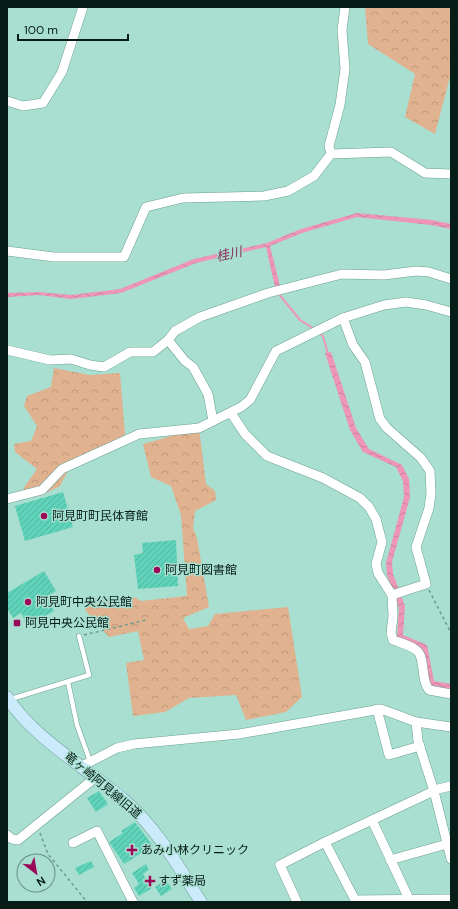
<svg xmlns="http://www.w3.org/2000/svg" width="458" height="909" viewBox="0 0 458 909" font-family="'DM Sans','Noto Sans JP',sans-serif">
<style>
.forest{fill:url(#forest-crowns)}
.water{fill:url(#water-waves)}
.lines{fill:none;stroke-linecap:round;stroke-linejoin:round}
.stream{stroke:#ee96b6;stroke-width:2}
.building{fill:url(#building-hatch)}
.lane-casing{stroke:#6ba093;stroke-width:5.5}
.street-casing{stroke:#6ba093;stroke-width:10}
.secondary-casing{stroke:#6ba093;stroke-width:13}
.path{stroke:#6e9a8e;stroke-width:1.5;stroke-dasharray:3 3;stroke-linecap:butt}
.lane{stroke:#fff;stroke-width:4.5}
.street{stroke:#fff;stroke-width:9}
.secondary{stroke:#cbeafb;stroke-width:12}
.poi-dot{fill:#9a0858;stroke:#a8dfd0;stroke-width:1.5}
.labels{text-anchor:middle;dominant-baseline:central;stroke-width:3;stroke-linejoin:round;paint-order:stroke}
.poi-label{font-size:12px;fill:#061c17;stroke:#a8dfd0;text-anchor:start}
.street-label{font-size:12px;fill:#061c17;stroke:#a8dfd0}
.water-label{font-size:13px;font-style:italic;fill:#8a2553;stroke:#a8dfd0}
</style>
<defs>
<pattern id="forest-crowns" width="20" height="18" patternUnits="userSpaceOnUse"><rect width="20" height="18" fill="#e1b290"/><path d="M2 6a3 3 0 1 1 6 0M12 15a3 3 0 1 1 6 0" fill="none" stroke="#c0987b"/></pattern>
<pattern id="water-waves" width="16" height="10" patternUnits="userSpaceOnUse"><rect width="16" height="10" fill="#ee96b6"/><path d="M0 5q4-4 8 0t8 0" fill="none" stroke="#cb819c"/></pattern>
<pattern id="building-hatch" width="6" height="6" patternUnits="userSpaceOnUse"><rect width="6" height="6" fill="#5fd3b9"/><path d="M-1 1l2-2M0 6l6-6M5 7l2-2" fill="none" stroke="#51b59e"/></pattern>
</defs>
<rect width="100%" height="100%" fill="#a8dfd0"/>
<g class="forest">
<polygon points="365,7 451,7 451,73 435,134 405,117 415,74 368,44"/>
<polygon points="54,368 90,375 120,373 125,434 107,452 70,467 60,486 40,496 23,489 37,469 15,452 14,444 31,441 37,426 24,406 27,396 51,387"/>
<polygon points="199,428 206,484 215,491 216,500 195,511 193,528 197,538 209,607 183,618 189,629 208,626 215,614 288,607 302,697 286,712 246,720 236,695 189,698 165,712 133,716 126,663 144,660 138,631 109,637 85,610 88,599 134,597 141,601 187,596 181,515 171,486 151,477 143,444"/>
</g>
<g class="water">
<polygon points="357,213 432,220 451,224 451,229 431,225 357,217 302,233 270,246 280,286 275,287 266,247 196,263 121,293 71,299 39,295 7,297 7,293 39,292 71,295 120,289 194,259 267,243 301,229"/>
<polygon points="331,352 356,428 369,449 402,465 409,479 410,497 392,562 393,574 405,606 403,635 427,645 434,681 451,684 451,689 429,685 421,648 397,637 399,608 387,575 386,563 404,497 403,481 396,467 363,452 350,430 325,353"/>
</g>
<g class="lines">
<g class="stream">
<polyline points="278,293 300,320 314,329"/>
<polyline points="319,333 323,336 328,354"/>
</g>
</g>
<g class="building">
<polygon points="63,492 73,527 25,541 15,506"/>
<polygon points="176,540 178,586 138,589 134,555 143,553 142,543"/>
<polygon points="44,571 56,591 46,597 54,611 28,626 21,613 13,618 7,608 7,593"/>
<polygon points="99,791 108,804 96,812 87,798"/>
<polygon points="135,822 153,846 124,864 109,842 123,833 121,831"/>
<polygon points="91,861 94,867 79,875 75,868"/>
<polygon points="146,864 149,870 143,874 152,888 139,896 134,888 139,884 132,873"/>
<polygon points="166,880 172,889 161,896 155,887"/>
</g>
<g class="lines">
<g class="lane-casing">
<g id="lane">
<polyline points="68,682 77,725 90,761"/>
<polyline points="11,699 89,675 79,636"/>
</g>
</g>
<g class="street-casing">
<g id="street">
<polyline points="7,101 23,106 43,103 62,72 83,7"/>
<polyline points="331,154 329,146 340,105 345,69 342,30 345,7"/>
<polyline points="7,251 54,257 124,257 146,207 183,198 264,196 288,191 314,176 331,154 391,152 425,173 451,174"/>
<polyline points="343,318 353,345 365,362 380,419 387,428 421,458 430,471 431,494 429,508 416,547 426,584 392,595"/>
<polyline points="168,340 185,361 193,367 208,394 213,421"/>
<polyline points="7,350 50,360 71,359 90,365 104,367 130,352 153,352 168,340 175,331 200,317 268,293 342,274 384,275 416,271 429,272 451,279"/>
<path d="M231,413L245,434L267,456L323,478L360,498L369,507L376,519L382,542L376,564L378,573L392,595L393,616L391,633L393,640C401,643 410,645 416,650C426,656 420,679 429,690L451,694"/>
<polyline points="7,499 42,490 62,469 139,434 199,428 241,407 250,400 276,351 343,318 384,305 406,302 426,305 451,312"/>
<polyline points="377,709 389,755 420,746"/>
<polyline points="416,722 418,741 434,791 451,859"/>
<polyline points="82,766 117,748 134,744 239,734 381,709 416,722 451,727"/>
<polyline points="372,820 409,899"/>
<polyline points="7,835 12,839 18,840 96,777"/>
<polyline points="325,842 355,900 451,899"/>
<polyline points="73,843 97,831 133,902"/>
<polyline points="390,860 447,844"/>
<polyline points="297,902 280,865 325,842 438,789 451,786"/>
</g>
</g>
<g class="secondary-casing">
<path id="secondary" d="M7,697C34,739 86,767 124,800C157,828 178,866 201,902"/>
</g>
<g class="path">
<polyline points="429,590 451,633"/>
<polyline points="84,635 146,620"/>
<polyline points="40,833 48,854 87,902"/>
</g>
<use href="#lane" class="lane"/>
<use href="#street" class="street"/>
<use href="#secondary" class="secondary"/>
</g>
<g class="poi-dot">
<circle cx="44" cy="516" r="4"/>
<circle cx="157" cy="570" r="4"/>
<circle cx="28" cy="602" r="4"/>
<rect x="13" y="619" width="8" height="8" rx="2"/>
<path d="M130 844h4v4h4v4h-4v4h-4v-4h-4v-4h4z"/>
<path d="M148 875h4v4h4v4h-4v4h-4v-4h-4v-4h4z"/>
</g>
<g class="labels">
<g class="poi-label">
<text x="52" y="516">阿見町町民体育館</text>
<text x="165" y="570">阿見町図書館</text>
<text x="36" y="602">阿見町中央公民館</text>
<text x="25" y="623">阿見中央公民館</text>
<text x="141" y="850">あみ小林クリニック</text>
<text x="158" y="881">すず薬局</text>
</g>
<g class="street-label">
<text transform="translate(103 785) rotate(40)">竜ヶ崎阿見線旧道</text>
</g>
<g class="water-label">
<text transform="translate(229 254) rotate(-13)">桂川</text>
</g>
</g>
<rect width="458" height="909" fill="none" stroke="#061c17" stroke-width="16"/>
<g transform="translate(36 873) rotate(149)"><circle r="19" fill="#a8dfd0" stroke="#679186"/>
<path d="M0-3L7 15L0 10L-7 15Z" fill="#9a0858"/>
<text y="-6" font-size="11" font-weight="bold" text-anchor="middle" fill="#061c17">N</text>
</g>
<path d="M18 34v6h110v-6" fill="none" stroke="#061c17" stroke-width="2"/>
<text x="24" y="34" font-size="12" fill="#061c17" stroke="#a8dfd0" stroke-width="3" paint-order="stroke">100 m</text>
</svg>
